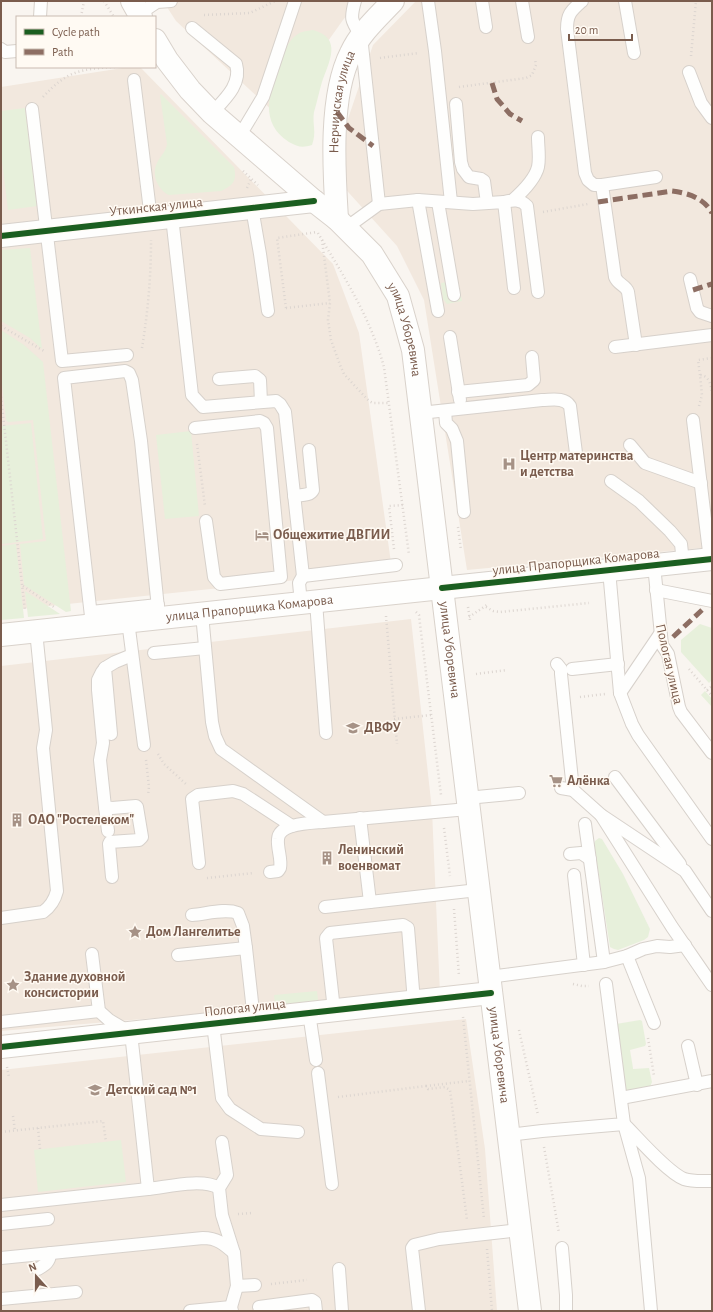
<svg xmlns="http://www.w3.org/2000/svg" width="713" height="1312" viewBox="0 0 713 1312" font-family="'Alegreya Sans',sans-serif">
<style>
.residential{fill:#f2e8de}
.green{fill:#e7f0db}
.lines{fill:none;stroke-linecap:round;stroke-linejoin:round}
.lane-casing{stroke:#d7d1cb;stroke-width:14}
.street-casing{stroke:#d7d1cb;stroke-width:24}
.secondary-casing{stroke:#d9d2cb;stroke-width:24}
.path{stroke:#dcd5d0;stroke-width:2.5;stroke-dasharray:1 3;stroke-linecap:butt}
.lane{stroke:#fefefd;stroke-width:12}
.street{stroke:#fefefd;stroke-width:22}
.secondary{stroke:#fefefd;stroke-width:22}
.quiet{stroke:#8d6e63;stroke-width:5;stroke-dasharray:10 5;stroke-linecap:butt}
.cycleway-casing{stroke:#fffaf3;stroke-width:8}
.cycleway{stroke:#1b5e20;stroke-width:6}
.labels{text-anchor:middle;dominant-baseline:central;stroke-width:3;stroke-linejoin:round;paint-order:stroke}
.street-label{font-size:14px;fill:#7a5c4d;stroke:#fffaf3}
.poi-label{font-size:14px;font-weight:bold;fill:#7a5c4d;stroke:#fffaf3;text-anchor:start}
</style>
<rect width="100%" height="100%" fill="#f9f5f0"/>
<g class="residential">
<polygon points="163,1 359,1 343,20 276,114 176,21"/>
<polygon points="416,1 712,1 712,547 467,570 424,300 397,246 330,172 373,45"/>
<polygon points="129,67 140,67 333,264 359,333 392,570 1,611 1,87"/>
<polygon points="411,619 432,810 440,994 1,1031 1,666"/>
<polygon points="466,1019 485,1149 497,1311 1,1311 1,1070"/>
</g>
<g class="green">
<path d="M313,30C343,38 329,62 322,82C319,92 317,102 314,112C312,124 317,132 312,145C302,148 298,147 289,142C259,123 269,92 279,65C284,53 287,41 298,34C302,31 308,31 313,30Z"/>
<path d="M161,94L234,167C237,180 234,185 221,191L169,195C158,190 151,175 157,163C160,156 166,152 167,144L160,95Z"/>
<polygon points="25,108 37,206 8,210 1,153 1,111"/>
<polygon points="30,248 42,349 30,338 1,321 1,250"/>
<polygon points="458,280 462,301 447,304 443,299 441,283"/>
<polygon points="1,330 24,345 43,362 71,611 66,612 24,585 20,544 46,541 33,420 8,422 6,420 1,375"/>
<polygon points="31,423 43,539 2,544 1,533 1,426"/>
<polygon points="191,431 199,516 165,519 156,435"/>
<polygon points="16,544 24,618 1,620 1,546"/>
<polygon points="25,591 60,614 28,617"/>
<polygon points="700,624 712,628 712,680 709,683 681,652 681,640"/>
<polygon points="705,691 712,699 712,707 701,695"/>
<polygon points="599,838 602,839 623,874 650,929 648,937 644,940 618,950 614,949 610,947 594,844 595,841"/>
<polygon points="317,991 319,1008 276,1013 274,995"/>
<polygon points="640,1020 642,1021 646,1044 645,1046 630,1050 633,1068 633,1069 649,1068 652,1082 650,1087 626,1091 624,1090 616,1024"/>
<polygon points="121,1140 126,1182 38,1192 34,1150"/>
</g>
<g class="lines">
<g class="lane-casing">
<g id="lane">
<path d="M355,1C350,19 351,20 361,36L379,204"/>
<polyline points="428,1 435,51 451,202"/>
<polyline points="482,1 486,27"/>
<polyline points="522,1 528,37"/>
<path d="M582,1C571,11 567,14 567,29L585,173L588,180L594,185H602L656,177"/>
<polyline points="625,1 634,53"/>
<polyline points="139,14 157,2 171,1"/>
<polyline points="40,17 41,1"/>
<path d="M192,28L236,64C242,84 225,99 212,113"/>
<polyline points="1,49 5,52 17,51"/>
<polyline points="689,72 701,103 712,118"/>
<polyline points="134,80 151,219"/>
<polyline points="456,104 461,162 463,169 469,177 481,179 484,181 487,203"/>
<polyline points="32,109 62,361 127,355"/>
<polyline points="237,135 245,127 263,97 295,1"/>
<path d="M602,185L615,277C618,285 626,285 628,292L636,345"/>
<polyline points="418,200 438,311"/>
<path d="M513,200C522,192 535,179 538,167C540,158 538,147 538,137"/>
<polyline points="438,202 454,295"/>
<path d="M504,202C513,200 521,199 527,206L538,292"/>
<polyline points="252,208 260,254 268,311"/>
<polyline points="172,217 192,395 203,407 276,401 280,404 285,412 303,576 396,565"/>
<polyline points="346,228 379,204 418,200 473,204 504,202 514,288"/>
<polyline points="690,279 697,308 700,312 712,316"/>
<polyline points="450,337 460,400"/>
<polyline points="615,347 712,335"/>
<polyline points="219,379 255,376 260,380 261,402"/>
<polyline points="458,392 528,385 534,380 532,357"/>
<polyline points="445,411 446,423 452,429 457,441 464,512"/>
<path d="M420,413L542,400C552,400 564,397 570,406L576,453"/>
<polyline points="693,420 710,560"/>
<polyline points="195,428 260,421 264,423 267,428 281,577 220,584 214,577 206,521"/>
<polyline points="630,445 645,463 701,483"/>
<polyline points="611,481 639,501 670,531 681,544 683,562"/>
<path d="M294,496C301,495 310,496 313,490L309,450"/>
<polyline points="654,565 662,645 668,654 679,707 681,712 712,753"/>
<polyline points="609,570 620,693 632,724 638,735 712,839"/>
<polyline points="656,590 712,601"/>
<polyline points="316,602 326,733"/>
<polyline points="301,603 299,583 303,576"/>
<polyline points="91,612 158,605"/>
<polyline points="202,614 212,722 215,736 221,749 323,822"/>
<polyline points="128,621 144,745"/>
<polyline points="92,625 64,378 125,371 129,373 132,380 141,441 159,618"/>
<polyline points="154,653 205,648"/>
<polyline points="557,664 561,669 561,674 573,790"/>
<polyline points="105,668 102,672 98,680 98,690 103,743 100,760 105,807 112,808 136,806 137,807 142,837 139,840 110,842 109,844 112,877"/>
<polyline points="572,669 618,664"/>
<polyline points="620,693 660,634"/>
<polyline points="111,734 105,668 115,662 132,655"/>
<polyline points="615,777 680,864"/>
<polyline points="561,788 573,790 601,815 685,871 712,911"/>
<polyline points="467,798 519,793"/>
<polyline points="105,807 108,831"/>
<polyline points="601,815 672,927 712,985"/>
<polyline points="360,818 370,902"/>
<polyline points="585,824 604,962"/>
<polyline points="570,854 581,853 590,859"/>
<polyline points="199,863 192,799 198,795 233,791 243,794 292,826"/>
<path d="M270,872L278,871L280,868C282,859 277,849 278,839C279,823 311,823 323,822L468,809"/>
<polyline points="574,875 584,965"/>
<polyline points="325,907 478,890"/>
<path d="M192,915C206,914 225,908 238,913L243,926L246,948"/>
<path d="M1,918L43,912C50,907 55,899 57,891L43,748L46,730L36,631"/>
<path d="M92,954L99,1011L109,1020L131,1033L148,1189C167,1187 202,1178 219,1188"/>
<polyline points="178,955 246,948 254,1020"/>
<polyline points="627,956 654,1023"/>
<polyline points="489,977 604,962 627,956 643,949 657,946 670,947 685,945"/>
<polyline points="334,1010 326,938 330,933 403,925 408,928 414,1002"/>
<polyline points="309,1013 316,1060"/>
<polyline points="1,1022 99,1011"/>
<polyline points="213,1024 222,1098 230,1109 261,1129 298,1132"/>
<polyline points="688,1046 697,1085"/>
<polyline points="318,1073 332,1184"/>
<polyline points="621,1098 712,1081"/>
<polyline points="508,1135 542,1131 624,1124 606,984"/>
<polyline points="222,1142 227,1175 219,1188 222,1215 234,1253 237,1286 231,1307 232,1311"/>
<polyline points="1,1205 148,1189"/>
<polyline points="1,1224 48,1219"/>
<polyline points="562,1248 566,1295 566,1311"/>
<path d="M1,1258L203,1238C217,1238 224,1244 234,1253"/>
<path d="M38,1269C45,1265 50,1262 50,1253"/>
<polyline points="339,1269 342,1311"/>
<polyline points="237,1286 255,1285"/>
<polyline points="1,1299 76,1292"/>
<polyline points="259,1307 312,1300 315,1302 316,1311"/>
<polyline points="190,1311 231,1307"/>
<polyline points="419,1311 412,1248 414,1245 439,1239 520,1230"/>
<path d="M651,1311L639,1178L624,1124C638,1138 667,1172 684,1179C693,1182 703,1181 712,1181"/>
</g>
</g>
<g class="street-casing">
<g id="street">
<polyline points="1,236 314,201"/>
<polyline points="442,588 712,559"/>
</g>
</g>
<g class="secondary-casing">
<g id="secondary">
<polyline points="132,1 141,17"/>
<path id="s1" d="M155,40L167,60L190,90L212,113L314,201L337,219L372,254L398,296L413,350L530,1311"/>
<path id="s2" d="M337,219C334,171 329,96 351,53C360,33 378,17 393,1"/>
<path id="s3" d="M1,635L442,588"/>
<polyline points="1,1047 491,993"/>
</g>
</g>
<g class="path">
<polyline points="104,1 114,17"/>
<polyline points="204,15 250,13 275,1"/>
<polyline points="81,17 84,1"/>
<polyline points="691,56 696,1"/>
<polyline points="380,58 419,53"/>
<polyline points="459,87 526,78 532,75 536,65 535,59"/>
<path d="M43,97C67,71 80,69 115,67"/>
<polyline points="1,170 3,170"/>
<polyline points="243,171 258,185"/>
<polyline points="247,188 251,179"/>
<polyline points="543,212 588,204"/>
<polyline points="318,233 322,240 330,303 328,320 331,340 340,365 344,374 354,385 369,401 373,403 389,403"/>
<path d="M322,240C347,281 371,320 384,367L409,555"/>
<polyline points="286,308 277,238 317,232"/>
<polyline points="286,308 330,303"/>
<polyline points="1,326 44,351"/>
<path d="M142,348C148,311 151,277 151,240"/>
<polyline points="700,375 698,360 712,358"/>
<polyline points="1,397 25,611"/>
<path d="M699,406L702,395L700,375C710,376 711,386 712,394"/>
<polyline points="197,444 205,506"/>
<polyline points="458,527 461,550"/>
<polyline points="394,549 389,506 403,505"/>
<polyline points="23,586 54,607"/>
<polyline points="468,607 470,620"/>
<polyline points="486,607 493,611 500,612 589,603"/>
<polyline points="416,612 419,615 420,624 441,795"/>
<polyline points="386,616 397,744"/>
<polyline points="469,617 487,605"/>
<polyline points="689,669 712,696"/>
<polyline points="476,674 507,670"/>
<polyline points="707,690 712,686"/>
<polyline points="580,697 605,694"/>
<polyline points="394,719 431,715"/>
<polyline points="158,754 164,764 186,784"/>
<polyline points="146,760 149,787 148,795"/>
<polyline points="444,828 450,876"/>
<polyline points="207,878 254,873"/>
<polyline points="454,909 459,976"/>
<polyline points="573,984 582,986 589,986"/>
<polyline points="463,1017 484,1219"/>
<polyline points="519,1030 538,1115"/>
<polyline points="648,1038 654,1076"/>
<polyline points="7,1067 9,1077"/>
<polyline points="426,1086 469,1081"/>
<polyline points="338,1097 426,1086 428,1089 445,1087 450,1090 467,1220"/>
<polyline points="13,1116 15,1131"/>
<polyline points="38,1128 40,1149"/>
<polyline points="1,1132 103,1121 106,1142"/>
<polyline points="544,1147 559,1233"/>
<polyline points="238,1214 252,1213"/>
<polyline points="487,1249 492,1311"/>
<polyline points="271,1284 307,1280"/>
</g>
<use href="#lane" class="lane"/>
<use href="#street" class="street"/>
<use href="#secondary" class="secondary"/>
<g class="quiet">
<polyline points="492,83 497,99 510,114 522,121"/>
<polyline points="337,112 349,128 373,146"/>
<path d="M598,202L672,191C688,193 704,198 712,213"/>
<polyline points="693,290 712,284"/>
<polyline points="673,637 702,610"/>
</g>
<g class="cycleway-casing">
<g id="cycleway">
<polyline points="1,236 314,201"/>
<polyline points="442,588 712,559"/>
<polyline points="1,1047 491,993"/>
</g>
</g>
<use href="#cycleway" class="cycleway"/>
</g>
<defs>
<g id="hospital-bare" transform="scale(1.08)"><path d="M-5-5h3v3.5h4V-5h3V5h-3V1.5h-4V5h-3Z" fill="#a69286" stroke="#fffaf3" stroke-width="2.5" paint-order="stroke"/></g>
<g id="hotel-bare" transform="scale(1.08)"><path d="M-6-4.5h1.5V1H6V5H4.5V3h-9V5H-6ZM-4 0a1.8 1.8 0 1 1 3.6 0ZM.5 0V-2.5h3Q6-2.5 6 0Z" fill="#a69286" stroke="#fffaf3" stroke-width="2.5" paint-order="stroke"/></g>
<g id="university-bare" transform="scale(1.08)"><path d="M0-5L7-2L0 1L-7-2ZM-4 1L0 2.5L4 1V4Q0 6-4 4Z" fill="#a69286" stroke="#fffaf3" stroke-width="2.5" paint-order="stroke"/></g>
<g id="supermarket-bare" transform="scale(1.08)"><path d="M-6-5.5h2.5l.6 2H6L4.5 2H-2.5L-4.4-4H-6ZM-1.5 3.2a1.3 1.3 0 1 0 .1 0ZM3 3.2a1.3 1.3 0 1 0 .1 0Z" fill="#a69286" stroke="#fffaf3" stroke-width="2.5" paint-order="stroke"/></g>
<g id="building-bare" transform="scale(1.08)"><path d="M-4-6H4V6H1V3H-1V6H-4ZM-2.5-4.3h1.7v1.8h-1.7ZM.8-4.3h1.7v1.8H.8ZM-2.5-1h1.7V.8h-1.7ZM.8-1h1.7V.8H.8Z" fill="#a69286" stroke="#fffaf3" stroke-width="2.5" paint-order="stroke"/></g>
<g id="sight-bare" transform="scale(1.08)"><path d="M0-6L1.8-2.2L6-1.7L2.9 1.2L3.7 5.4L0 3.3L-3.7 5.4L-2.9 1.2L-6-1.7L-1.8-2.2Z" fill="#a69286" stroke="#fffaf3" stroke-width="2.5" paint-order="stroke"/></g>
<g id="school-bare" transform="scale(1.08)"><path d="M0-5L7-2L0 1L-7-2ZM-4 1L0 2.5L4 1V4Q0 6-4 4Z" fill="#a69286" stroke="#fffaf3" stroke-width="2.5" paint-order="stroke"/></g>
</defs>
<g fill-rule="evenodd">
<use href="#hospital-bare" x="509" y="464"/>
<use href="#hotel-bare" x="262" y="535"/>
<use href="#university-bare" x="353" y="728"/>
<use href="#supermarket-bare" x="556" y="781"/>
<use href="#building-bare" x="17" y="820"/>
<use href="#building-bare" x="327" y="858"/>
<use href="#sight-bare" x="135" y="932"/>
<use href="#sight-bare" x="13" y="985"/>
<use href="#school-bare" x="95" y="1090"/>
</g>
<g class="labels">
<g class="street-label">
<text stroke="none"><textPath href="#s2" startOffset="118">Нерчинская улица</textPath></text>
<text transform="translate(156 207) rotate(-6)">Уткинская улица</text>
<text stroke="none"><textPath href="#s1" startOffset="390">улица Уборевича</textPath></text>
<text transform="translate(576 562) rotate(-6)">улица Прапорщика Комарова</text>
<text stroke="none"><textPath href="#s3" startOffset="250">улица Прапорщика Комарова</textPath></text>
<text stroke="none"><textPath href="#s1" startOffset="714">улица Уборевича</textPath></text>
<text transform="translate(669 664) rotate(77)">Пологая улица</text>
<text transform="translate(245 1008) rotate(-6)">Пологая улица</text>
<text stroke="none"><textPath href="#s1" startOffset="1122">улица Уборевича</textPath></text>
</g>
<g class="poi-label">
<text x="520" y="456">Центр материнства<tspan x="520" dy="16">и детства</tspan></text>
<text x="273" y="535">Общежитие ДВГИИ</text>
<text x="364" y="728">ДВФУ</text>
<text x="567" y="781">Алёнка</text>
<text x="28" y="820">ОАО "Ростелеком"</text>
<text x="338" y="850">Ленинский<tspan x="338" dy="16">военвомат</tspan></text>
<text x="146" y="932">Дом Лангелитье</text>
<text x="24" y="977">Здание духовной<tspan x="24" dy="16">консистории</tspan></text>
<text x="106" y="1090">Детский сад №1</text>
</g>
</g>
<rect width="713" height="1312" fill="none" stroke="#7a5c4d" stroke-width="4"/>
<rect x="16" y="16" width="140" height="52" fill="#fffaf3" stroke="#cabbb1"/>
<rect x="24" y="29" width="20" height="6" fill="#1b5e20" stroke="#cabbb1"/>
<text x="52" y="36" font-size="12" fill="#7a5c4d">Cycle path</text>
<rect x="24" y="49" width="20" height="6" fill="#8d6e63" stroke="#cabbb1"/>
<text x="52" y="56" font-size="12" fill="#7a5c4d">Path</text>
<g transform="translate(36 1276) rotate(339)" stroke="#fffaf3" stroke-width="3" paint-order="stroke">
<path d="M0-3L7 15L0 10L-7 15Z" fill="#7a5c4d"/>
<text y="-6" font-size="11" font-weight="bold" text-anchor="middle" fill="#7a5c4d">N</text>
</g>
<path d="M569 34v6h63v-6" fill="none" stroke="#7a5c4d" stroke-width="2"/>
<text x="575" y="34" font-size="12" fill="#7a5c4d" stroke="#fffaf3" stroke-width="3" paint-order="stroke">20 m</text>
</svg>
